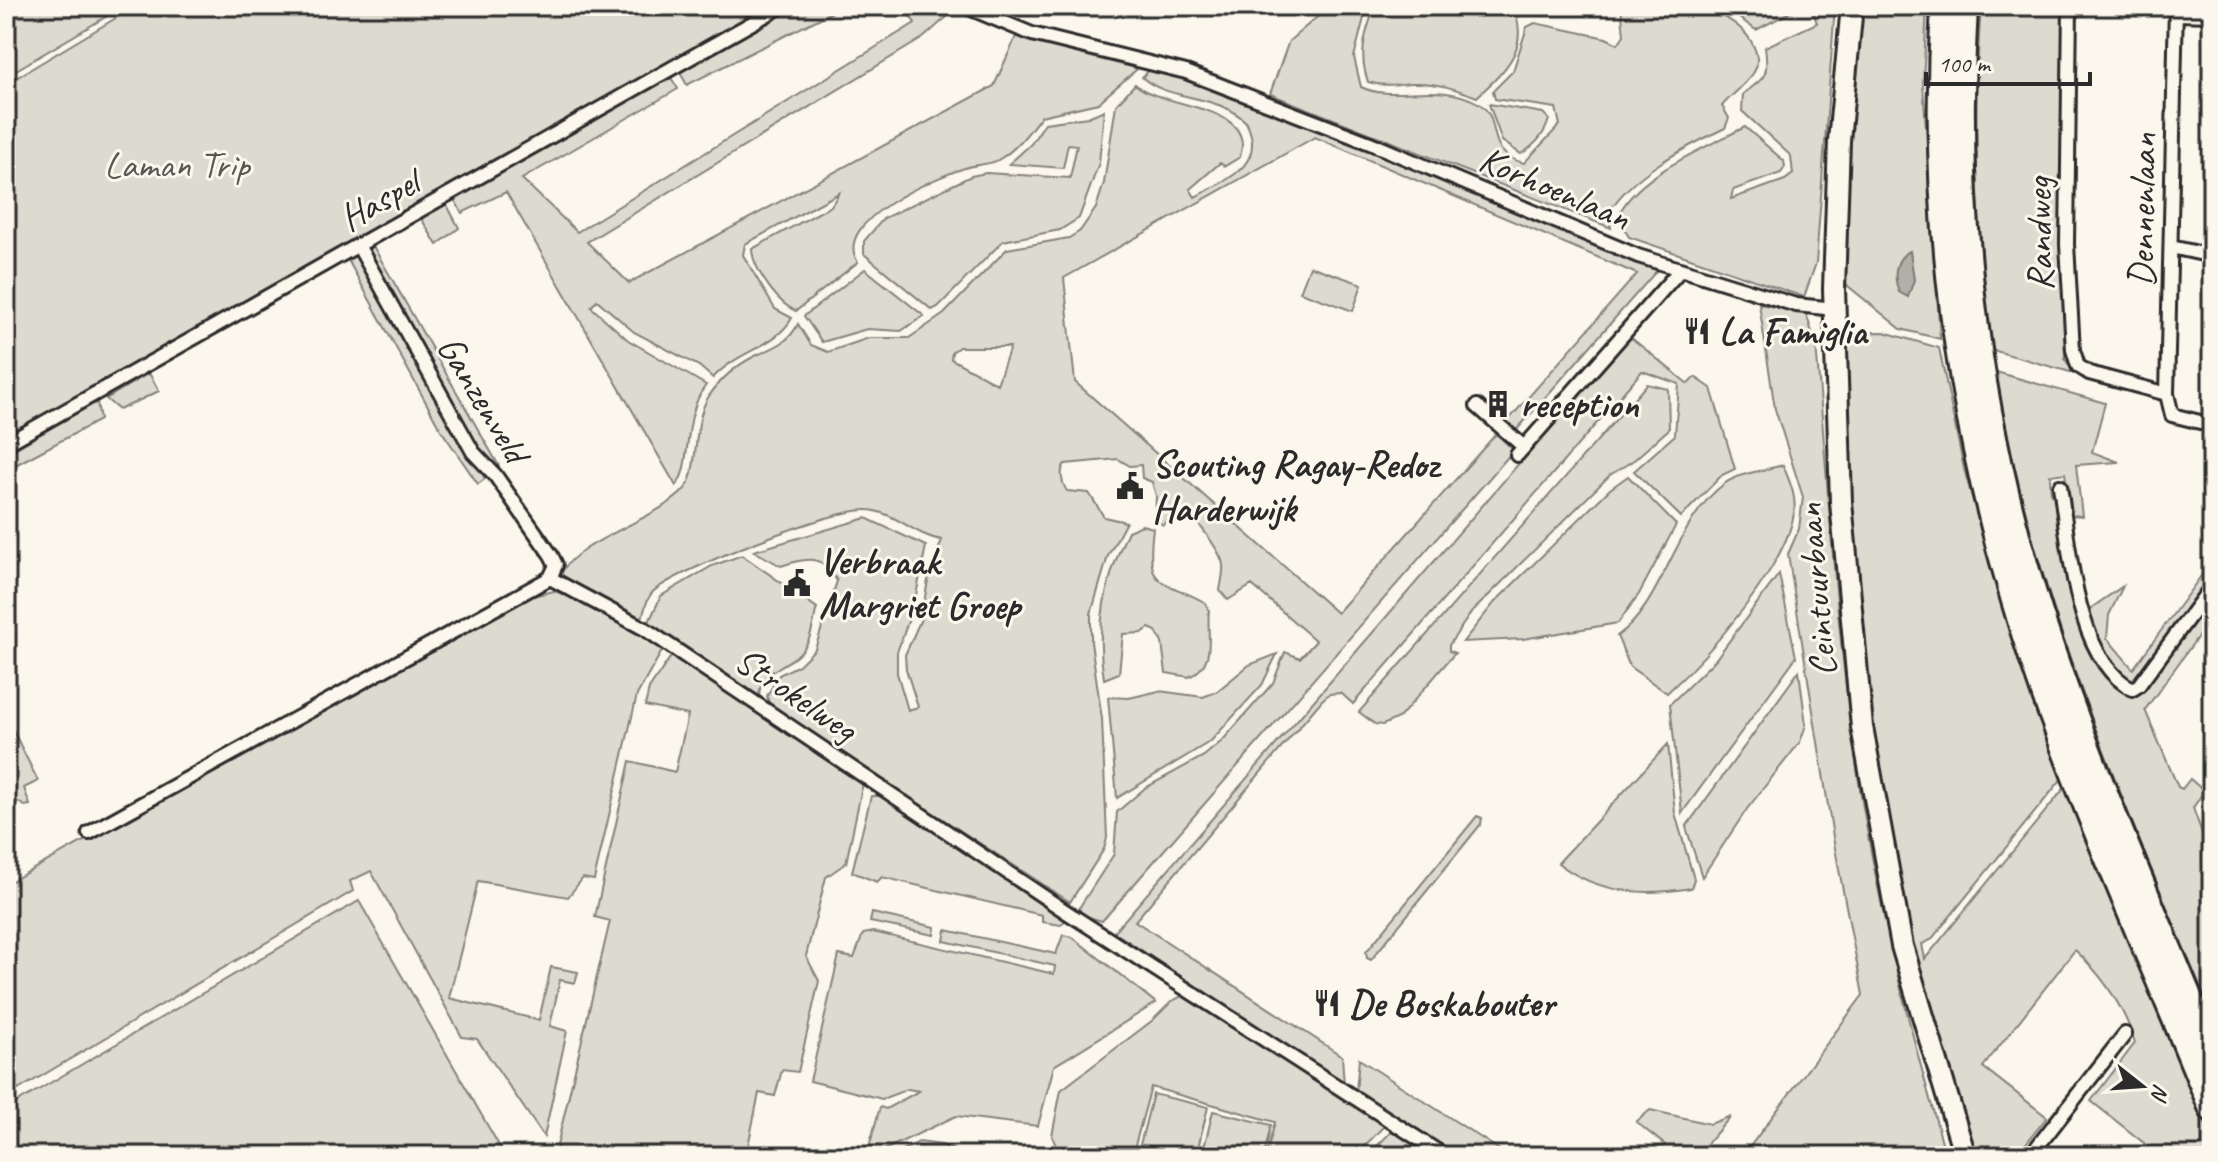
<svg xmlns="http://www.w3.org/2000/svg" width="2218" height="1162" viewBox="0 0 2218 1162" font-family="Caveat,sans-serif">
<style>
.green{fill:#dddad0;stroke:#84827e;stroke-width:2;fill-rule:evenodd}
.water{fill:#b1afa7;stroke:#7b7a75;stroke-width:2}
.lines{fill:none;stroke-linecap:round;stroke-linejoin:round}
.street-casing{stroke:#2b2b2b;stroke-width:18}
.primary-casing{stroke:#2b2b2b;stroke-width:26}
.highway-casing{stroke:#2b2b2b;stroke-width:30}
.street{stroke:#fbf7ec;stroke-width:12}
.primary{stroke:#fbf7ec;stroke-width:20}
.highway{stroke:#fbf7ec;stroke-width:24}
.labels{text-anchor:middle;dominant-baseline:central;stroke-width:6;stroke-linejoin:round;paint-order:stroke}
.park-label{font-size:38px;fill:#585754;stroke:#fbf7ec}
.street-label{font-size:38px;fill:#2b2b2b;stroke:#fbf7ec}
.poi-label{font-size:38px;font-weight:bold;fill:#2b2b2b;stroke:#fbf7ec;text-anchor:start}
</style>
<rect width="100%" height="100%" fill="#fbf7ec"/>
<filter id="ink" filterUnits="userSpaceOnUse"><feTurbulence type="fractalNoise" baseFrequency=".0125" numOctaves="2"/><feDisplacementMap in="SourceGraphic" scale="16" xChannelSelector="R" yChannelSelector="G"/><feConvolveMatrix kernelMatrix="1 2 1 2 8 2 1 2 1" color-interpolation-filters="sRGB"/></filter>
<g filter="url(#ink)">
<g class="green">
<polygon points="6,6 124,6 6,76"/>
<polygon points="136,6 772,6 6,440 6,84"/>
<polygon points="795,6 844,6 687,85 679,71"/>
<path d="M903,6L958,7L923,38L587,242L629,283L994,86L1018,32L1144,63L1098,103L1041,116C1029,132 1016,150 998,160C990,165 977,164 968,167C938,176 830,221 858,262L796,311C778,304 753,269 752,249L831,206L839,193L745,244L743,255L775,309L792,318C776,347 737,351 713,378L699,366L634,332L597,300L591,307L628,340L706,385C681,418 693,465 676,486L506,192L462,213L454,199L670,76L678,89L522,179L577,232L915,23Z"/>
<path d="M1330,6H1367L1354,57L1361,87C1393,103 1438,80 1478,103C1505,119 1481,152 1524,163L1560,125L1556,108L1495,99L1493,91L1513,71L1527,27L1535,23L1606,38L1618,44L1624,35L1621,6C1667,6 1725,0 1751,41C1756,50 1760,60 1755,70C1749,82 1731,95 1722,106L1729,118L1725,128C1684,148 1633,173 1608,213L1611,228L1270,94L1289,41Z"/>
<path d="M1375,6H1489L1516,15C1528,52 1501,74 1477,97C1456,89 1436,82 1413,83C1396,84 1384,87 1368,82C1358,54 1365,33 1375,6Z"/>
<polygon points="1723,6 1802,6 1756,30"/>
<path d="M1811,6H1835L1816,263L1804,297L1629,237L1621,224L1620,212C1641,173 1707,147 1745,127L1784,161L1785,167L1781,173L1733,190L1731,199L1785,180L1793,174L1791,156L1742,111L1743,94C1766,77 1769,76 1765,47L1817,23Z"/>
<polygon points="1857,6 1927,6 1923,84 1940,339 1901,329 1843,282 1847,152"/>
<path d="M1981,6H2063L2062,267L2065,359L2074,373L1992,350C1976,234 1972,122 1981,6Z"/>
<path d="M1154,66L1307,121L1660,267L1514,433L1504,425L1637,274L1315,137L1064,278L1075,382L1337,613L1496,434L1514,450L1102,921L1082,915L1079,908L1114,854L1117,812L1145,788L1204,756L1223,740L1273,683L1285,652L1300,658L1316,641L1252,585L1228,600L1220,591C1221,583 1224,573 1223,565C1222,554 1195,515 1185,513C1175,512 1169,519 1163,525L1155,520L1156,496L1152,482L1142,478L1141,465L1130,466L1118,459L1065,464C1059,471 1062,484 1067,491L1089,493L1104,517L1126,522L1108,556L1091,614V642L1102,719L1107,838L1104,849L1070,902L770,707L767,696L779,675L799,665L815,649L837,581C822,554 807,557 781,566L754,551L866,518L926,546L914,605L897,652V673L908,710L918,707L906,669L905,655L921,619L929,575L942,540C915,536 895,512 868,510C837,507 680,569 655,590C647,596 645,609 642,618L573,585L563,578L562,572C579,540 658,519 684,490C700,473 691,423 709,396C720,380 737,365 755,356C774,347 788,344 798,324L811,345L828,352L869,338H909L944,314L1007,249L1069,238L1080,231L1096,208L1104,183L1116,105L1135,84C1162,109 1257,103 1240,157L1225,166L1220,163L1190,189L1195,197C1226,180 1268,165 1246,122C1216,92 1168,102 1142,77ZM959,347H1010L997,384L951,359L952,352Z"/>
<path d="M1489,104L1543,113L1549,119C1545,135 1534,146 1521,154L1502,141Z"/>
<polygon points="1104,110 1099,163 1079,218 1060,230 1003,241 938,307 932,310 864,254 864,241 884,218 971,176 986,173 1070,178 1077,145 1068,144 1063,168 1009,164 1031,144 1045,123 1088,117"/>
<polygon points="446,203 459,228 437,245 421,218"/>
<polygon points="373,246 499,466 491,471 367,250"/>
<polygon points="357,254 485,479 478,484 441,430 348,260"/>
<polygon points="1310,266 1362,284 1353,311 1300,292"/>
<polygon points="865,269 924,316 901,331 867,329 822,342 804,316"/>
<path d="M1759,304L1806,313L1816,345C1828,482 1835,618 1855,755C1874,891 1908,1024 1946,1156H1743L1863,995L1834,843L1788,554L1799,529L1803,497L1775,409Z"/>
<path d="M1884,332L1939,348L1964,469L2010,632L2064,776L1931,940L1922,944L1925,959L2066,786L2212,1140V1156H2151L2154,1151L2091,1101L2135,1043C2124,1007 2103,976 2075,950L1983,1067L2047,1117L2016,1156H1973C1955,1094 1934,1032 1918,970C1868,771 1841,538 1847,333Z"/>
<polygon points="1629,336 1688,384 1695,377 1711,388 1735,469 1722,475 1681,517 1634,471 1675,435 1679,384 1642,371 1353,704 1341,693 1329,694 1322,700 1135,921 1342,1056 1344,1085 1114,932"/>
<path d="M1996,372L2105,403L2092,452L2119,462L2076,465L2082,516L2071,515L2065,473L2050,475L2051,495L2059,496L2090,648L2105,674L2133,696L2142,692L2212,596V617L2145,710L2178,787L2182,789L2190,779L2204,791L2193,808L2212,861V1020C2128,808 2031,599 1996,372Z"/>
<polygon points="149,373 159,391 119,410 106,399"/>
<polygon points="1647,384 1668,389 1669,429 1634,460 1610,475 1471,613 1449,645 1449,651 1455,653 1400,717 1383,725 1375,724 1359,712"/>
<polygon points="97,402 100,420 6,470 6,454"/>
<path d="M1783,465C1789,480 1797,497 1794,513C1786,567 1707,657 1667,693L1630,667L1617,636C1663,606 1675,520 1724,484C1739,473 1766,470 1783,465Z"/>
<polygon points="1628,476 1676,525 1639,594 1618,623 1523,639 1463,642 1495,602 1610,489"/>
<path d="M1142,525L1153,528C1145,592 1161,577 1206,603L1209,610C1206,634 1218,664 1189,677L1166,673L1162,643L1156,631L1149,628L1142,633L1123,634L1119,673L1104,679C1095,626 1105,580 1128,531Z"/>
<path d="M742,555L817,608C813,620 813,634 806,645C793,668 758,666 759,699L648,624L661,596L712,566Z"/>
<path d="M2212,561V581L2135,684C2105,662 2099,646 2087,611L2123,586L2109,615L2107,638L2133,669Z"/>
<polygon points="1779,574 1796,657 1682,813 1670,704 1715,660"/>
<polygon points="554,591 585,601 663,649 637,695 594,880 583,878 568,897 478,881 449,998 539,1020 551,967 578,972 575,983 560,980 550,1026 567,1031 544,1137 477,1039 462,1037 371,871 350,881 353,891 6,1097 6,884 524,598"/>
<polygon points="1277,654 1262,685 1211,741 1117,798 1108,697 1129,698 1159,691 1203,697 1216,692 1249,665"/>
<polygon points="672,655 863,783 846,863 826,877 806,956 819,981 798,1072 782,1070 775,1096 759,1093 746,1156 559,1156 556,1150 610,921 595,917 630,761 675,772 688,715 645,706 649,689"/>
<polygon points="1799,671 1806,725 1800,742 1747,809 1702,877 1686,827"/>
<polygon points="6,716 38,781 24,788 30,805 25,806 18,802 6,804"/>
<path d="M1668,744L1675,813L1694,879L1691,888C1643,896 1598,894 1558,863Z"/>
<polygon points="871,796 883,796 1068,917 1061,925 1042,922 1042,915 882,877 877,882 852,872"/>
<polygon points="1477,816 1482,818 1481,824 1371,960 1367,958 1366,952"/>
<polygon points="359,901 505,1156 6,1156 6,1109"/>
<polygon points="872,913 935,927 934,935 870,922"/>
<polygon points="946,930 1056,954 1063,935 1072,937 1156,1003 1054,1066 1038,1126 956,1116 884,1150 868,1151 880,1107 886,1109 919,1091 908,1089 882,1099 810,1081 839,955 854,958 863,934 873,932 1054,974 1055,966 944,941"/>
<polygon points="1184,995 1194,999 1385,1125 1355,1156 1266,1156 1275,1122 1151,1087 1132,1156 1060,1156 1052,1136 1061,1090 1153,1020 1172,1001"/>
<polygon points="1359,1059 1509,1156 1455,1156 1356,1092"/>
<polygon points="1153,1094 1208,1107 1196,1156 1140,1145"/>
<polygon points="1650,1110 1710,1124 1731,1116 1705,1146 1701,1156 1633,1156 1665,1145 1636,1122"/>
<polygon points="1213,1111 1271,1125 1264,1156 1202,1156"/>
<polygon points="1393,1130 1433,1156 1367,1156"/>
<polygon points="919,1142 942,1145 969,1156 890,1156"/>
</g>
<path class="water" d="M1910,251L1914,280L1908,297L1899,292C1893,277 1894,258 1910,251Z"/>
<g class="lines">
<g class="street-casing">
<g id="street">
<polyline points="964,6 1032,34 1186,72 1370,143 1638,256 1796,305 1835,309"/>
<polyline points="2070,6 2067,244 2073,350 2078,366 2089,373 2167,394"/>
<polyline points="2176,6 2167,394 2172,415 2212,425"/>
<polyline points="2176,14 2212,15"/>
<polyline points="359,247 473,452 495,475 551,555 556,565 550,578"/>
<polyline points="2171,247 2212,256"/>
<polyline points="1477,406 1524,447"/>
<polyline points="6,444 782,6"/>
<polyline points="1517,455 1680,270"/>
<path d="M2060,486C2069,542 2075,661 2133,689L2139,685L2212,586"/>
<polyline points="89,833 550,578 645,629 1065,911 1445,1156"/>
<polyline points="2030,1156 2125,1034"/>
</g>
</g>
<g class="primary-casing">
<polyline id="primary" points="1852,6 1839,141 1834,289 1841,502 1862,727 1902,946 1965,1156"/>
</g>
<g class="highway-casing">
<g id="highway">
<path d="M1944,6C1931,206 1956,404 2013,597C2064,772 2144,939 2212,1109"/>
<path d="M1965,6C1953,202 1975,403 2033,591C2081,749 2150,900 2212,1053"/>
</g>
</g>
<use href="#street" class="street"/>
<use href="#primary" class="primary"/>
<use href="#highway" class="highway"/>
</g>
</g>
<defs>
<g id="restaurant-bare" transform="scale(2.16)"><path d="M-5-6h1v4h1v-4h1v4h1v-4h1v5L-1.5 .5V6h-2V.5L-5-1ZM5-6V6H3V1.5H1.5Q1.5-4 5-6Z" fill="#2b2b2b" stroke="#fbf7ec" stroke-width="2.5" paint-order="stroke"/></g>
<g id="building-bare" transform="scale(2.16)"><path d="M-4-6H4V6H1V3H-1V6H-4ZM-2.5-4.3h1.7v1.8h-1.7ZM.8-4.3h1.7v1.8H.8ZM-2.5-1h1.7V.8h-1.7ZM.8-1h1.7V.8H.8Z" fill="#2b2b2b" stroke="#fbf7ec" stroke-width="2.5" paint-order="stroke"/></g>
<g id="civic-bare" transform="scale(2.16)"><path d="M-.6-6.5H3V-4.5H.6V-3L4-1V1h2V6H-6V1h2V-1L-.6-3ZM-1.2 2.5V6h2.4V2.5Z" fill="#2b2b2b" stroke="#fbf7ec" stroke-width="2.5" paint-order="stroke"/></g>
</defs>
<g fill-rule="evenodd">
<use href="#restaurant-bare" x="1697" y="331"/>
<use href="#building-bare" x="1498" y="404"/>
<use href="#civic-bare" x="1130" y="486"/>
<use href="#civic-bare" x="797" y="583"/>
<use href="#restaurant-bare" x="1327" y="1003"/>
</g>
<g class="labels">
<g class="park-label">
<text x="177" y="164">Laman Trip</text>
</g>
<g class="street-label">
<text transform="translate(1555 188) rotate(23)">Korhoenlaan</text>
<text transform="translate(379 200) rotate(-30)">Haspel</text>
<text transform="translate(2142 210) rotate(-89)">Dennenlaan</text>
<text transform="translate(2039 234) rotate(-91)">Randweg</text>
<text transform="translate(483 399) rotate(59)">Ganzenveld</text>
<text transform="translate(1816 590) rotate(-95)">Ceintuurbaan</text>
<text transform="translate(796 694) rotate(34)">Strokelweg</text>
</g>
<g class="poi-label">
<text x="1719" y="331">La Famiglia</text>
<text x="1520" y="404">reception</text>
<text x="1152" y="464">Scouting Ragay-Redoz<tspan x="1152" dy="44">Harderwijk</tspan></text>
<text x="819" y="561">Verbraak<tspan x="819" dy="44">Margriet Groep</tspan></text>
<text x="1349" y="1003">De Boskabouter</text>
</g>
</g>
<rect width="2218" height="1162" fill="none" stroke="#fbf7ec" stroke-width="32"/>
<rect x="16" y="16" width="2186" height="1130" fill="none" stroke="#2b2b2b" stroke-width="3" filter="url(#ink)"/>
<g transform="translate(2142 1086) rotate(107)" stroke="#fbf7ec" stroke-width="6" paint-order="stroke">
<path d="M0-6L14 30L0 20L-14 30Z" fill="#2b2b2b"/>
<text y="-12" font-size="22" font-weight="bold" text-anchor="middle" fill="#2b2b2b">N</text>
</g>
<path d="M1926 72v12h164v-12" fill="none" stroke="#2b2b2b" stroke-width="4"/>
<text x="1938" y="72" font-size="24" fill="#2b2b2b" stroke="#fbf7ec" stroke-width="6" paint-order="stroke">100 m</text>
</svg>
